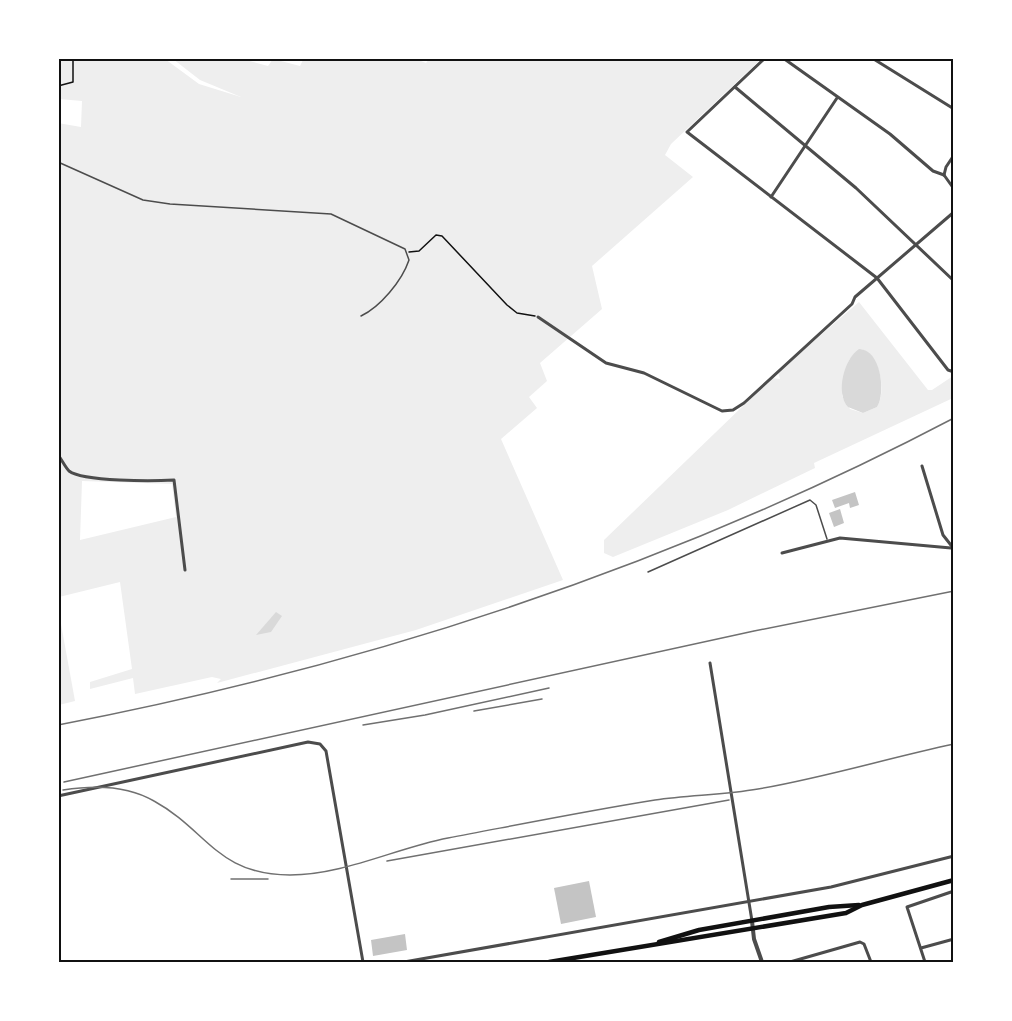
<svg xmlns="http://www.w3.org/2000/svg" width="1012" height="1021" viewBox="0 0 1012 1021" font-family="Montserrat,sans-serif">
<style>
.green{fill:#eee;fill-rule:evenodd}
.water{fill:#d9d9d9}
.building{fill:#c4c4c4}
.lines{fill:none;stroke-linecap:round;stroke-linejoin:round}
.path{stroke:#111;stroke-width:1.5}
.service{stroke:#4c4c4c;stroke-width:1.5}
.minor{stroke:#4c4c4c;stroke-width:3}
.tertiary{stroke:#4c4c4c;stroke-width:4}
.secondary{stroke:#111;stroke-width:4.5}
.rail{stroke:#707070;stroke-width:1.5}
.neatline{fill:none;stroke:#111;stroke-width:2}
</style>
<rect width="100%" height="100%" fill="#fff"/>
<g class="green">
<path d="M304,58H413L426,63L430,58L761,59L671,144L665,155L693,177L592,266L602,309L540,363L547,381L529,397L537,408L501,439L563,580L416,630L217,683L221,679L212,677L135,694L133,678L90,689V682L132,669L120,582L59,597L58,123L81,127L82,101L59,99V59H165L199,84L241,97L200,80L173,59H242L268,66L273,59L300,66ZM82,481L172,484L176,517L80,540Z"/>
<path d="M859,302L928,390H932L953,376V398L814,463L815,468L728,510L613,557L604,553V540L772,378L780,379L778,372ZM862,349C880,357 887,390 877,407L863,413L850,409L842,396L849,360Z"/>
<polygon points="59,613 75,701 59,705 58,657 61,656"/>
</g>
<g class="water">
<path d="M859,349C881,349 886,393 877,407L863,413L848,407C835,393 844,359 859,349Z"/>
<polygon points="276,612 282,616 271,632 256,635"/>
</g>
<g class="building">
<polygon points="855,492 859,505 850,508 849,503 835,508 832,500"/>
<polygon points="840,509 844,523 834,527 829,513"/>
<polygon points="589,881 596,917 561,924 554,888"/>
<polygon points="405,934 407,950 373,956 371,940"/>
</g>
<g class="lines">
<g class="path">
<polyline points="58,86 73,82 73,58"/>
<polyline points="409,252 419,251 436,235 442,236 507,305 517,313 535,316"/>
</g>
<g class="service">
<path d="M58,162L143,200L170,204L331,214L405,249L409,260C402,281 380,307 361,316"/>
<polyline points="648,572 810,500 816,505 827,539"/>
</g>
<g class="minor">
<polyline points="765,58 687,132 877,278 948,370 954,372"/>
<polyline points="783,58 890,134 933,171 944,175"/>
<polyline points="872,58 954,109"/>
<polyline points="735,87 856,188 954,281"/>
<polyline points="944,175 946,167 954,155"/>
<polyline points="944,175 954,189"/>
<polyline points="771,197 837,98"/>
<polyline points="538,317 606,363 644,373 722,411 733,410 744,403 852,304 855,297 954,212"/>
<path d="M58,455C62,460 65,467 69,471C83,482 155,481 174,480L185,570"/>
<polyline points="922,466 943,535 954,549"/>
<polyline points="782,553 840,538 951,548"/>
<polyline points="710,663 752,921"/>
<polyline points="58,796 308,742 320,744 326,751 363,962"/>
<polyline points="921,948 954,939"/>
<polyline points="404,962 831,887 954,856"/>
<polyline points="790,962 860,942 864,944 871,962"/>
<polyline points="925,962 907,907 954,891"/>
</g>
<polyline class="tertiary" points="752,921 754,939 762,962"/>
<g class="secondary">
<polyline points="659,942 699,930 829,907 859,905"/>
<polyline points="549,962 846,913 862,905 954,880"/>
</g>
<g class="rail">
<polyline points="474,711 542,699"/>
<path d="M58,725C370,665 672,566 954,418"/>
<polyline points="363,725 425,715 549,688"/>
<polyline points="64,782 754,631 954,591"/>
<path d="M63,790C94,785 127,785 154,801C207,830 217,875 290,875C344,875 396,848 448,838C517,825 586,811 655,800C689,795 724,795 758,789C823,778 888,758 954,744"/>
<polyline points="387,861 729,800"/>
<polyline points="231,879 268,879"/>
</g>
</g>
<rect width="1012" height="1021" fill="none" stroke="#ffffff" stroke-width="120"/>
<rect x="60" y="60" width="892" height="901" class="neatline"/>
</svg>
